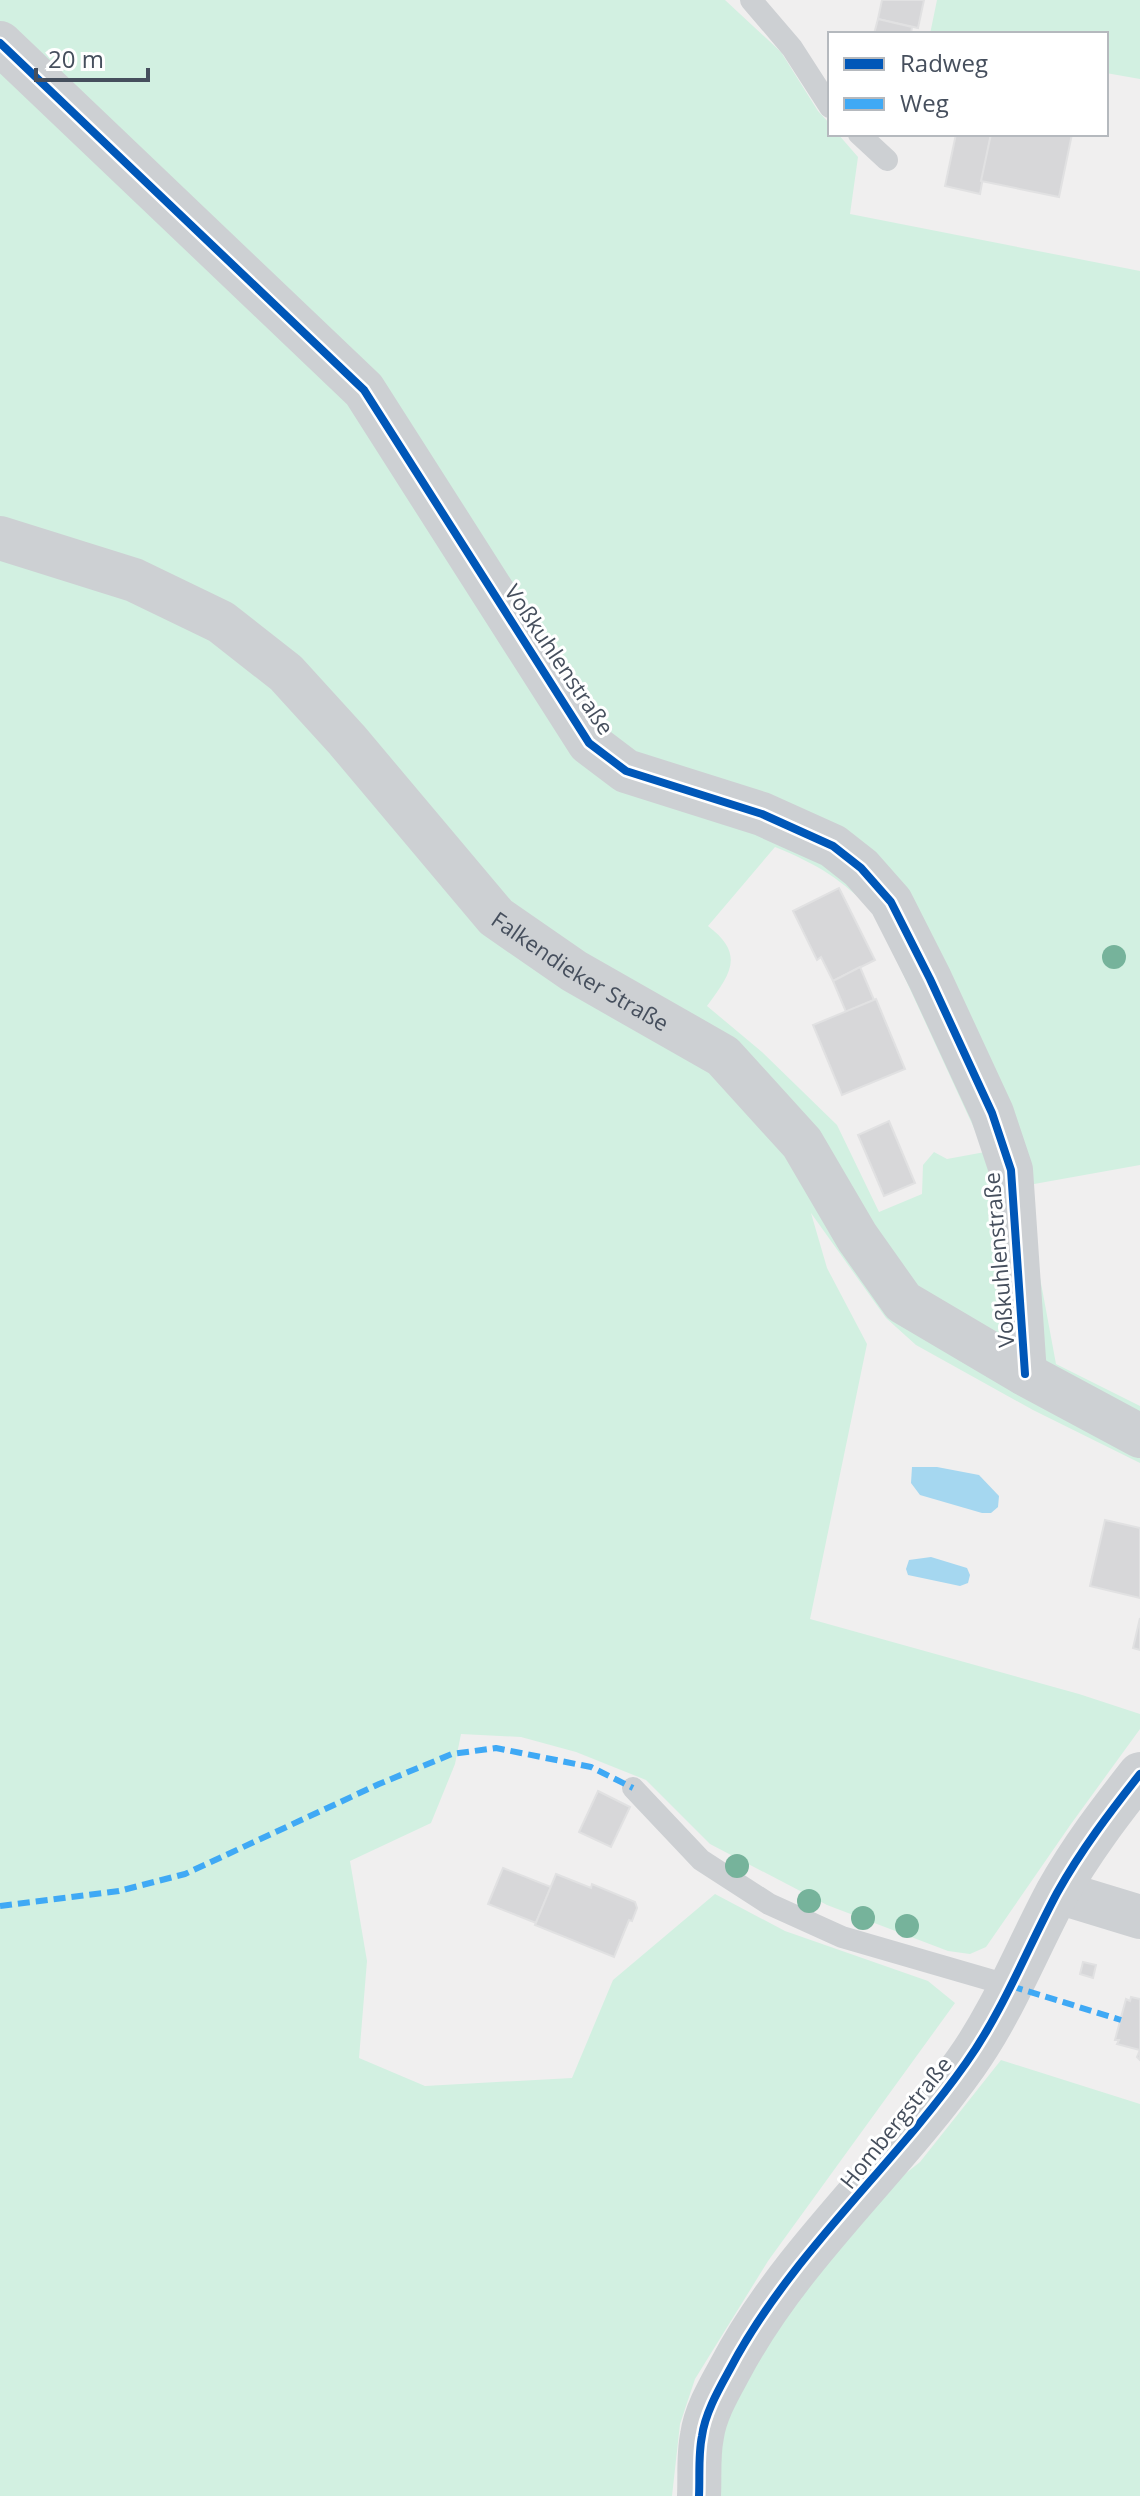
<svg xmlns="http://www.w3.org/2000/svg" width="1140" height="2496" viewBox="0 0 1140 2496" font-family="'Open Sans',sans-serif">
<style>
.green{fill:#d2f0e1;fill-rule:evenodd}
.water{fill:#a5d7f0}
.building{fill:#d7d7d9;stroke:#e1e1e2;stroke-width:2}
.lines{fill:none;stroke-linecap:round;stroke-linejoin:round}
.service{stroke:#cdd0d3;stroke-width:22}
.minor{stroke:#cdd0d3;stroke-width:44}
.quiet{stroke:#3fa9f5;stroke-width:6;stroke-dasharray:12 6;stroke-linecap:butt}
.cycleway-casing{stroke:#fff;stroke-width:13}
.cycleway{stroke:#0057b8;stroke-width:8}
.tree{fill:#76b39b}
.labels{text-anchor:middle;dominant-baseline:central;stroke-width:6;stroke-linejoin:round;paint-order:stroke}
.street-label{font-size:22px;fill:#464f5d;stroke:#fff}
</style>
<rect width="100%" height="100%" fill="#f0efef"/>
<g class="green">
<path d="M0,0H725L781,52L818,111L830,124V134H838L858,157L850,214L1140,271V1165L1023,1186L1056,1364L1140,1406V1463L1033,1410L916,1345L886,1318L811,1213L827,1268L867,1344L810,1619L1079,1694L1140,1714V1729L1071,1824L986,1947L970,1954L948,1951L827,1905L710,1844L646,1780L576,1752L521,1737L461,1734L455,1764L431,1823L350,1861L367,1961L359,2058L425,2086L572,2078L613,1980L715,1894L785,1931L928,1981L955,2003L768,2261L695,2379L680,2424L672,2496H0ZM775,847C819,865 841,879 875,913L985,1152L947,1159L934,1152L923,1165L922,1194L879,1212L837,1125L762,1052L707,1006C730,974 746,955 708,926Z"/>
<polygon points="937,0 1140,0 1140,79 1106,73 1106,34 930,34"/>
<polygon points="1001,2060 1140,2104 1140,2496 715,2496 719,2426 775,2323 875,2198 920,2162"/>
</g>
<g class="water">
<polygon points="912,1467 937,1467 979,1475 999,1496 998,1507 991,1513 982,1513 920,1495 911,1483"/>
<polygon points="931,1557 967,1568 970,1575 968,1583 960,1586 908,1575 906,1569 909,1560"/>
</g>
<g class="building">
<polygon points="882,0 924,0 918,28 878,19"/>
<polygon points="878,19 912,27 911,34 874,34"/>
<polygon points="956,134 991,134 980,194 945,186"/>
<polygon points="991,134 1072,134 1059,197 981,181"/>
<polygon points="839,888 875,960 833,981 821,957 817,960 793,911"/>
<polygon points="860,967 874,1000 846,1012 833,981"/>
<polygon points="876,999 905,1069 842,1095 813,1025"/>
<polygon points="889,1121 915,1183 884,1196 858,1135"/>
<polygon points="1105,1520 1140,1528 1140,1598 1090,1586"/>
<polygon points="1140,1618 1140,1650 1133,1648"/>
<polygon points="598,1791 630,1807 611,1847 579,1832"/>
<polygon points="503,1868 551,1887 536,1923 488,1904"/>
<polygon points="556,1874 591,1888 592,1884 635,1902 637,1908 632,1921 629,1920 614,1957 535,1925"/>
<polygon points="1083,1962 1096,1965 1093,1978 1080,1974"/>
<polygon points="1131,1997 1140,1999 1140,2060 1137,2057 1140,2050 1117,2044 1119,2040 1115,2040 1126,1999 1130,2001"/>
</g>
<g class="lines">
<g class="service">
<polyline points="751,0 792,48 830,107"/>
<polyline points="859,134 887,160"/>
<polyline points="633,1788 701,1860 769,1904 842,1937 1011,1986"/>
</g>
<g class="minor">
<polyline points="0,43 364,390 589,743 626,771 762,814 833,846 861,868 891,902 930,979 992,1113 1011,1170 1025,1374"/>
<path id="s1" d="M0,538L134,580L221,622L286,673L347,740L496,917L574,971L723,1056L802,1143L857,1237L903,1302L1025,1374L1140,1436"/>
<polyline points="1058,1892 1140,1917"/>
<path d="M699,2496C700,2476 698,2455 702,2436C705,2413 719,2389 730,2369C790,2255 892,2168 966,2063C1003,2011 1027,1949 1057,1893C1081,1850 1110,1812 1140,1774"/>
</g>
<g class="quiet">
<polyline points="0,1906 119,1891 185,1874 379,1784 452,1754 496,1748 591,1767 633,1788"/>
<polyline points="1011,1986 1121,2020"/>
</g>
<g class="cycleway-casing">
<g id="cycleway">
<polyline points="0,43 364,390 589,743 626,771 762,814 833,846 861,868 891,902 930,979 992,1113 1011,1170 1025,1374"/>
<path d="M699,2496C700,2476 698,2455 702,2436C705,2413 719,2389 730,2369C790,2255 892,2168 966,2063C1003,2011 1027,1949 1057,1893C1081,1850 1110,1812 1140,1774"/>
</g>
</g>
<use href="#cycleway" class="cycleway"/>
</g>
<g class="tree">
<circle cx="1114" cy="957" r="12"/>
<circle cx="737" cy="1866" r="12"/>
<circle cx="809" cy="1901" r="12"/>
<circle cx="863" cy="1918" r="12"/>
<circle cx="907" cy="1926" r="12"/>
</g>
<g class="labels">
<g class="street-label">
<text transform="translate(560 659) rotate(56)">Voßkuhlenstraße</text>
<text stroke="none"><textPath href="#s1" startOffset="742">Falkendieker Straße</textPath></text>
<text transform="translate(998 1260) rotate(-95)">Voßkuhlenstraße</text>
<text transform="translate(895 2122) rotate(-51)">Hombergstraße</text>
</g>
</g>
<rect x="828" y="32" width="280" height="104" fill="#ffffff" stroke="#b5b9be" stroke-width="2"/>
<rect x="844" y="58" width="40" height="12" fill="#0057b8" stroke="#b5b9be" stroke-width="2"/>
<text x="900" y="72" font-size="24" fill="#464f5d">Radweg</text>
<rect x="844" y="98" width="40" height="12" fill="#3fa9f5" stroke="#b5b9be" stroke-width="2"/>
<text x="900" y="112" font-size="24" fill="#464f5d">Weg</text>
<path d="M36 68v12h112v-12" fill="none" stroke="#464f5d" stroke-width="4"/>
<text x="48" y="68" font-size="24" fill="#464f5d" stroke="#ffffff" stroke-width="6" paint-order="stroke">20 m</text>
</svg>
